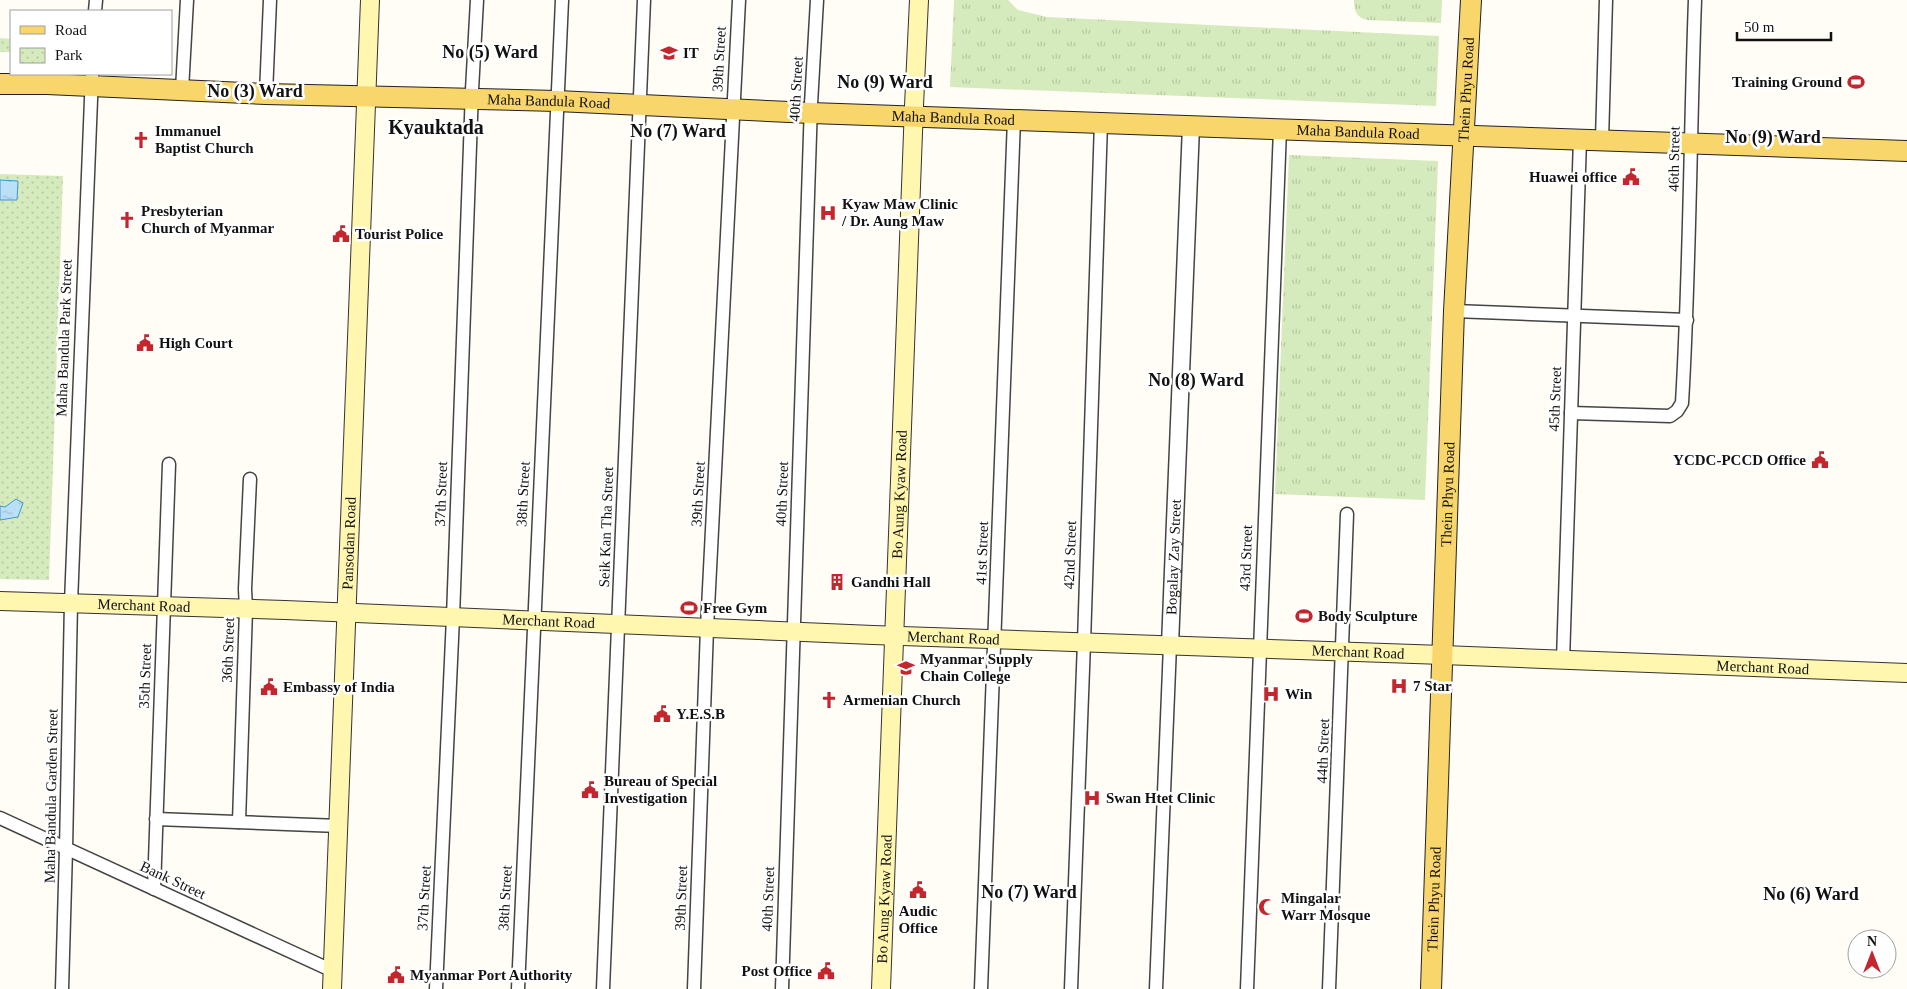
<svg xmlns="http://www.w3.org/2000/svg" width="1907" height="989" viewBox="0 0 1907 989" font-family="Georgia,serif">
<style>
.grass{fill:url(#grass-tufts)}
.park{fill:url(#park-dots)}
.water{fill:url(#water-ripples);stroke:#3f96cf}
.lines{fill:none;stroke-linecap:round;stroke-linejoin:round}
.minor-casing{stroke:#444;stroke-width:15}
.tertiary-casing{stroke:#444;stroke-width:19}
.secondary-casing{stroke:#333;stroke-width:20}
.primary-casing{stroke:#222;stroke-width:22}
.minor{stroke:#fff;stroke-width:12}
.tertiary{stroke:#fff;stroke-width:16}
.secondary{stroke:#fff6b0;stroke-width:18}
.primary{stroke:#f9d66b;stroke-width:20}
.labels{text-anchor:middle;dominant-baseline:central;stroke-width:5;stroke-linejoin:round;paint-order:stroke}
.poi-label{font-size:15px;font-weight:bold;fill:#111;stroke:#fff;text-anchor:start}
.street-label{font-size:15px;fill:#111;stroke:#fff}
.quarter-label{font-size:18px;font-weight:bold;fill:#111;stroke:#fff}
.district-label{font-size:20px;font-weight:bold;fill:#111;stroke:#fff}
</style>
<defs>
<pattern id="grass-tufts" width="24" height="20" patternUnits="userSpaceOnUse" patternTransform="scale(1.25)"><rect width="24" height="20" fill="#d5ebbd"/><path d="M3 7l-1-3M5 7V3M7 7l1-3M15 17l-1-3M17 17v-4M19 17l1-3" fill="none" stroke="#b6c8a1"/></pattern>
<pattern id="park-dots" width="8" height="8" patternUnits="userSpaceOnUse" patternTransform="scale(1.25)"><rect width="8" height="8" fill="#d5ebbd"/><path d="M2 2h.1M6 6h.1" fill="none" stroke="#b6c8a1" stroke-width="1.8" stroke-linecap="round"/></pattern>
<pattern id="water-ripples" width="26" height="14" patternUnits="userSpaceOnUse" patternTransform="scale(1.25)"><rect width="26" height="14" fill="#b9e0f7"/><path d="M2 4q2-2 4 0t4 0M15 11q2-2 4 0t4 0" fill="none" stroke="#9ebfd3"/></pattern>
</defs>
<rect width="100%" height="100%" fill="#fffdf5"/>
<g class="grass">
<polygon points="954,0 1008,0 1018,10 1047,17 1439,36 1436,106 950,87"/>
<path d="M1354,0H1442L1441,23L1367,20C1356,17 1354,11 1354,0Z"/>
<polygon points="1289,155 1438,161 1425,500 1275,494"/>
</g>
<g class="park">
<polygon points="0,38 11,39 11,52 0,52"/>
<polygon points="0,174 63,176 49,580 0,579"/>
</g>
<g class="water">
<polygon points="0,180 18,181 17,200 0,200"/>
<polygon points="16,499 23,503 18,517 0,520 0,506 5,507"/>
</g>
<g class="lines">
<g class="minor-casing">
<g id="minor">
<polyline points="95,11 96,0"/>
<polyline points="182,90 187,0"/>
<polyline points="266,94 270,0"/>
<polyline points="1602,140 1606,0"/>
<polyline points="1454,311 1687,320"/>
<path d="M1571,413L1670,416L1677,411L1682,403C1690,269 1690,134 1695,0"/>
<polyline points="1563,660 1580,139"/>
<polyline points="0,818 333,971"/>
<polyline points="156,819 339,826"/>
<polyline points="239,822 246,609 245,589 250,479"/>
<polyline points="154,889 169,464"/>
<polyline points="62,989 66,849 71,603 92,74"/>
<polyline points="436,989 453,617 472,90 477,0"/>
<polyline points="518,989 562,0"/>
<polyline points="603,989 644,0"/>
<polyline points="694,989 707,628 739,0"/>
<polyline points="782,989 811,104 817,0"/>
<polyline points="981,989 1014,119"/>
<polyline points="1071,989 1084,642 1101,122"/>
<polyline points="1156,989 1170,645"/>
<polyline points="1247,989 1280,129"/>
<polyline points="1329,989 1347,514"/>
</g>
</g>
<g class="tertiary-casing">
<g id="tertiary">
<path id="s1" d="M1170,645L1191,126"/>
</g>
</g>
<g class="secondary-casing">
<g id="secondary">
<path id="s2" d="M0,601L285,610L873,635L1443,655L1907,673"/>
<path id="s3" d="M332,989L370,0"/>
<path id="s4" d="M881,989L914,106L919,0"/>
</g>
</g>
<g class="primary-casing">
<g id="primary">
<path id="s5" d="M0,84H47L266,94L557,101L811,113L1907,151"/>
<path id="s6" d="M1431,989L1454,311L1471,0"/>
</g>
</g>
<use href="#minor" class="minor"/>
<use href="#tertiary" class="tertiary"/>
<use href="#secondary" class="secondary"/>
<use href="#primary" class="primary"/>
</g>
<defs>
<g id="university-bare" transform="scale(1.35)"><path d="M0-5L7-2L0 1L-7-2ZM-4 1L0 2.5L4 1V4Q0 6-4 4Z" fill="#c4262e" stroke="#fff" stroke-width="2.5" paint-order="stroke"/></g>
<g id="stadium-bare" transform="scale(1.35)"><path d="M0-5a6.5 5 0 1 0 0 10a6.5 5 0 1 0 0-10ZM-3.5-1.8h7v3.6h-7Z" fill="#c4262e" stroke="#fff" stroke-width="2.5" paint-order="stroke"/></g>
<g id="church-bare" transform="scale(1.35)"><path d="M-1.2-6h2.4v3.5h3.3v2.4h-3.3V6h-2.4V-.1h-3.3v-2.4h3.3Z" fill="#c4262e" stroke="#fff" stroke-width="2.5" paint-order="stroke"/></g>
<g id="civic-bare" transform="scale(1.35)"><path d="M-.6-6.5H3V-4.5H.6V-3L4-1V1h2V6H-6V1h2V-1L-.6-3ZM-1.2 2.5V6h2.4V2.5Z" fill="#c4262e" stroke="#fff" stroke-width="2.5" paint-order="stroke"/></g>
<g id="hospital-bare" transform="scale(1.35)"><path d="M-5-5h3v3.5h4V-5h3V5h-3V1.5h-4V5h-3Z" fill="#c4262e" stroke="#fff" stroke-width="2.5" paint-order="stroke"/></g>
<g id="building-bare" transform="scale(1.35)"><path d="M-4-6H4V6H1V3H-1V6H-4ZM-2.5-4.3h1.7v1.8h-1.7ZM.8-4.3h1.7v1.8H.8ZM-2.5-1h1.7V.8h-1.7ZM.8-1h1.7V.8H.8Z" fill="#c4262e" stroke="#fff" stroke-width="2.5" paint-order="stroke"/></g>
<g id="mosque-bare" transform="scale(1.35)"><path d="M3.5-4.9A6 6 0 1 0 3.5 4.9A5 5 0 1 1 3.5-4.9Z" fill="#c4262e" stroke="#fff" stroke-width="2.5" paint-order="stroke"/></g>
</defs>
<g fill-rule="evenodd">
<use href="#university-bare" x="669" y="53"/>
<use href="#stadium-bare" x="1856" y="82"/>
<use href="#church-bare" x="141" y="140"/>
<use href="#civic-bare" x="1631" y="177"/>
<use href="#hospital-bare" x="828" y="213"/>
<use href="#church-bare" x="127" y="220"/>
<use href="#civic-bare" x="341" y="234"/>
<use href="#civic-bare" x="145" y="343"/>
<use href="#civic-bare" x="1820" y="460"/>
<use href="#building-bare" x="837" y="582"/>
<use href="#stadium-bare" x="689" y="608"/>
<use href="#stadium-bare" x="1304" y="616"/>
<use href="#university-bare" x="906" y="668"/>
<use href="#hospital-bare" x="1399" y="686"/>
<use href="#civic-bare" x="269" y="687"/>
<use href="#hospital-bare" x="1271" y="694"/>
<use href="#church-bare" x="829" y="700"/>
<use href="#civic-bare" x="662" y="714"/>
<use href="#civic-bare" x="590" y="790"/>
<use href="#hospital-bare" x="1092" y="798"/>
<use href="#civic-bare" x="918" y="890"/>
<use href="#mosque-bare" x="1267" y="907"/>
<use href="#civic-bare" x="826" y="971"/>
<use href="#civic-bare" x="396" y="975"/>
</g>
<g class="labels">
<g class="poi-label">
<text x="683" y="53">IT</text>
<text x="1842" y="82" text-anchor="end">Training Ground</text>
<text x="155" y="131">Immanuel<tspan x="155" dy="17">Baptist Church</tspan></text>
<text x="1617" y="177" text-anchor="end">Huawei office</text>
<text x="842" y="204">Kyaw Maw Clinic<tspan x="842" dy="17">/ Dr. Aung Maw</tspan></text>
<text x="141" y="211">Presbyterian<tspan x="141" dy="17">Church of Myanmar</tspan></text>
<text x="355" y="234">Tourist Police</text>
<text x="159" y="343">High Court</text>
<text x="1806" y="460" text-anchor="end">YCDC-PCCD Office</text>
<text x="851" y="582">Gandhi Hall</text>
<text x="703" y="608">Free Gym</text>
<text x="1318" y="616">Body Sculpture</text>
<text x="920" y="659">Myanmar Supply<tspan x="920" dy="17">Chain College</tspan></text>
<text x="1413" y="686">7 Star</text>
<text x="283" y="687">Embassy of India</text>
<text x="1285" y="694">Win</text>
<text x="843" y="700">Armenian Church</text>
<text x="676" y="714">Y.E.S.B</text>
<text x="604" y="781">Bureau of Special<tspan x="604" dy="17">Investigation</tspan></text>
<text x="1106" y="798">Swan Htet Clinic</text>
<text x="1281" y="898">Mingalar<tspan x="1281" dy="17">Warr Mosque</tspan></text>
<text x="918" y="911" text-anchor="middle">Audic<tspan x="918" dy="17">Office</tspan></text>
<text x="812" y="971" text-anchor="end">Post Office</text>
<text x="410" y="975">Myanmar Port Authority</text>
</g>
<g class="street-label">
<text transform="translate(719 59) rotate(-87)">39th Street</text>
<text transform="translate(796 89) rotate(-87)">40th Street</text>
<text stroke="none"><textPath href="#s6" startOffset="900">Thein Phyu Road</textPath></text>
<text stroke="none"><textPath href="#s5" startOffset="549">Maha Bandula Road</textPath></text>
<text stroke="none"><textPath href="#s5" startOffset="954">Maha Bandula Road</textPath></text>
<text stroke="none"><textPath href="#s5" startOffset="1359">Maha Bandula Road</textPath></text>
<text transform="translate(1674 159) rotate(-89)">46th Street</text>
<text transform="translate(64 338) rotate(-88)">Maha Bandula Park Street</text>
<text transform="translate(1555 399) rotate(-88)">45th Street</text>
<text transform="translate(441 494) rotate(-88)">37th Street</text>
<text transform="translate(523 494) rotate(-87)">38th Street</text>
<text transform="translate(698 494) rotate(-87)">39th Street</text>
<text transform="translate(782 494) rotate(-88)">40th Street</text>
<text stroke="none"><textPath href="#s4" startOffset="495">Bo Aung Kyaw Road</textPath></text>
<text stroke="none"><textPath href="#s6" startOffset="495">Thein Phyu Road</textPath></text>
<text transform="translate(606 527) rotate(-88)">Seik Kan Tha Street</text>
<text stroke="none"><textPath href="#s3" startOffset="446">Pansodan Road</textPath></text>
<text transform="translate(982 553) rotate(-88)">41st Street</text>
<text transform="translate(1070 555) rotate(-88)">42nd Street</text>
<text stroke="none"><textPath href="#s1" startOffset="88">Bogalay Zay Street</textPath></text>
<text transform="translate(1246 558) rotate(-88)">43rd Street</text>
<text stroke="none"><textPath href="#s2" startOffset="144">Merchant Road</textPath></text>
<text stroke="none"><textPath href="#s2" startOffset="549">Merchant Road</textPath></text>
<text stroke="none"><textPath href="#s2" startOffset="954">Merchant Road</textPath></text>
<text transform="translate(228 650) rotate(-88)">36th Street</text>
<text stroke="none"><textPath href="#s2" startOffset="1359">Merchant Road</textPath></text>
<text stroke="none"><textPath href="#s2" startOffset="1764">Merchant Road</textPath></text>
<text transform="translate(145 676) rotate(-88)">35th Street</text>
<text transform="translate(1323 751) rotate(-88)">44th Street</text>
<text transform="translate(51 796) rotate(-89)">Maha Bandula Garden Street</text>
<text transform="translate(173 880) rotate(25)">Bank Street</text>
<text transform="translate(424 898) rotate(-87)">37th Street</text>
<text transform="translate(505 898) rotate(-87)">38th Street</text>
<text transform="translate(681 898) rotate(-88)">39th Street</text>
<text transform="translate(768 899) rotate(-88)">40th Street</text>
<text stroke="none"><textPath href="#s4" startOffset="90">Bo Aung Kyaw Road</textPath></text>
<text stroke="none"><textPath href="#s6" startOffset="90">Thein Phyu Road</textPath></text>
</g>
<g class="quarter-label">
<text x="490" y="52">No (5) Ward</text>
<text x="885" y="82">No (9) Ward</text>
<text x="255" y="91">No (3) Ward</text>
<text x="678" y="131">No (7) Ward</text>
<text x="1773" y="137">No (9) Ward</text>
<text x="1196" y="380">No (8) Ward</text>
<text x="1029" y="892">No (7) Ward</text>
<text x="1811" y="894">No (6) Ward</text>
</g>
<g class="district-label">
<text x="436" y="127">Kyauktada</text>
</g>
</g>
<rect x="10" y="10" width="162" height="65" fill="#ffffff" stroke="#a0a0a0"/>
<rect x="20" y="26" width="25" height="8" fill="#f9d66b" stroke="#a0a0a0"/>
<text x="55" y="35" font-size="15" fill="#111111">Road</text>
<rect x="20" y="48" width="25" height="15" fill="url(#park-dots)" stroke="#a0a0a0"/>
<text x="55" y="60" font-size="15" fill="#111111">Park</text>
<g transform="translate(1872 954)"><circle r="24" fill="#ffffff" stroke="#a0a0a0"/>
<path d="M0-4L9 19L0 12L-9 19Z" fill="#c4262e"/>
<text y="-8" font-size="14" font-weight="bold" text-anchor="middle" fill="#111111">N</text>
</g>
<path d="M1737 32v8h94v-8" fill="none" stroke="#111111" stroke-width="2.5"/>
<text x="1744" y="32" font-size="15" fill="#111111" stroke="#ffffff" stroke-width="4" paint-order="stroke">50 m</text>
</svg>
